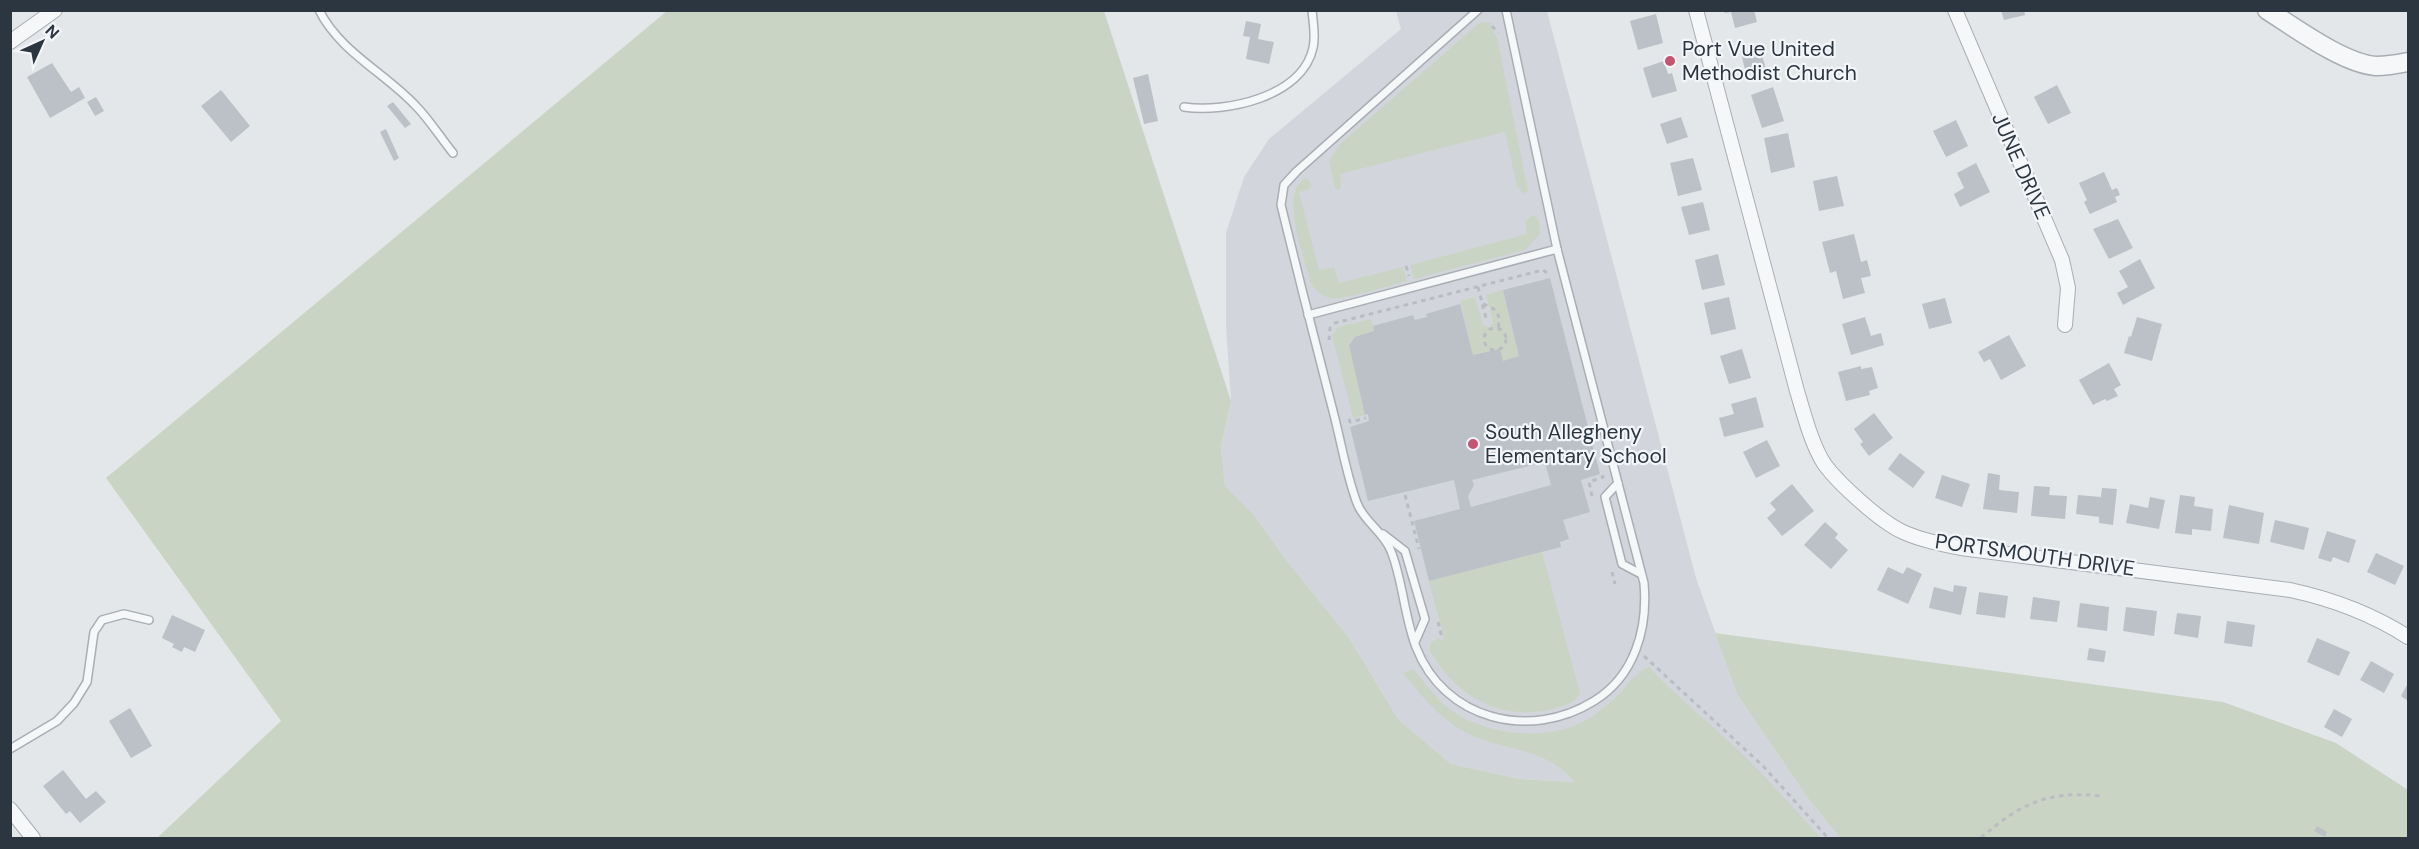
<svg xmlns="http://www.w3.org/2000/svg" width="2419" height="849" viewBox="0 0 2419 849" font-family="'DM Sans',sans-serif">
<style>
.built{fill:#d2d6dc}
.green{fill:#cad4c5}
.building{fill:#bbc1c7;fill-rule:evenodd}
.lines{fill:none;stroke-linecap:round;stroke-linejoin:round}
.service-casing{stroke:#a8aeb4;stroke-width:10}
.minor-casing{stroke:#a8aeb4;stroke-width:16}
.tertiary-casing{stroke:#a8aeb4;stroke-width:21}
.path{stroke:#b9bdc2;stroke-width:3;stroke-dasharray:4.5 4.5;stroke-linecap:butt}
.service{stroke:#f6f7f9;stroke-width:7}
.minor{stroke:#f6f7f9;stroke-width:14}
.tertiary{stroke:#f6f7f9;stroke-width:18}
.poi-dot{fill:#c45470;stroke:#f3f5f8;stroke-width:2}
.labels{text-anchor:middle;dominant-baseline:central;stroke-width:4.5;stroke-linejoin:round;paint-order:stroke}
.poi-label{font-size:21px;fill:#2c3641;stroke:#f3f5f8;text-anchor:start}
.street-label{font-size:21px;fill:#2c3641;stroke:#f3f5f8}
</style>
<rect width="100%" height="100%" fill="#e3e7ea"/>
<polygon class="built" points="1396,11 1547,11 1696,578 1737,694 1807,797 1840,838 1739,838 1575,782 1520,779 1451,764 1398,719 1350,639 1283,556 1255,516 1225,486 1221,447 1231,401 1226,326 1226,233 1244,177 1269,139 1401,29"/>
<g class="green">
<path d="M667,11H1104L1231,401L1221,447L1225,486L1255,516L1283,556L1350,639L1398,719L1451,764L1520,779L1574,782C1548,748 1506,751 1471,735C1444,723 1421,696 1403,673L1413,669C1424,681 1434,696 1447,707C1485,737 1553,744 1594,715C1600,710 1606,706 1612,701C1625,690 1633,673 1649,667C1677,697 1709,722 1739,751C1768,779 1794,808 1821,838H157L281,721L106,478Z"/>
<polygon points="1484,22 1492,23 1490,26 1497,37 1528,191 1525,194 1517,187 1505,132 1340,174 1341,187 1338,190 1335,188 1329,161 1338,146 1478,24"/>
<path d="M1304,179H1308L1312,185L1310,189L1299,192L1319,270L1334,267L1339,283L1403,267L1407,281C1391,285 1344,301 1330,298C1321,296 1316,291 1311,284C1305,259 1279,196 1304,179Z"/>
<polygon points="1531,216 1535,216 1539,221 1540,234 1525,250 1414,279 1410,265 1527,234 1525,221"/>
<polygon points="1503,290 1519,356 1503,361 1500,349 1473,355 1460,301 1475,297 1483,325 1490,327 1493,323 1486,295"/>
<polygon points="1371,319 1374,331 1355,337 1349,344 1365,415 1353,418 1332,336 1338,327"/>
<path d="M1542,552L1580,693C1576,704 1563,706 1553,709C1498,722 1455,695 1429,649L1431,642L1439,638L1440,640L1444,639L1429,581Z"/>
<polygon points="1715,633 2223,702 2336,743 2408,790 2408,838 1840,838 1807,797 1737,694"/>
</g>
<g class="building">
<polygon points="1724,10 1754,10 1757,22 1735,28 1731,12 1725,13"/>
<polygon points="2001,10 2024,10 2025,15 2004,20"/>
<polygon points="1656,14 1663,43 1638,50 1630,21"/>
<polygon points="1246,21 1261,24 1258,39 1274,42 1269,64 1246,59 1250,37 1243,36"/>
<polygon points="1760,48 1766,69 1746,74 1741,53"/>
<polygon points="1664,61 1668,74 1672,73 1677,91 1652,98 1643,68"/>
<polygon points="52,63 71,92 79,87 85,98 50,118 27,77"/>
<polygon points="1148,74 1158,121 1144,124 1133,78"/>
<polygon points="2057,85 2071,113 2048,124 2034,97"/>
<polygon points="1773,87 1784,121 1762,128 1751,95"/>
<polygon points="221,90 250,126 231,142 201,106"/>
<polygon points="96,97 104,111 95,116 87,102"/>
<polygon points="393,102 411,124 405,128 387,106"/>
<polygon points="1681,117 1688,137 1667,144 1660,124"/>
<polygon points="1956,120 1968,146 1946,157 1933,131"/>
<polygon points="386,129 399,158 394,161 380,132"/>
<polygon points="1788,133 1795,167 1771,173 1764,138"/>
<polygon points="1693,158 1702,190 1678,196 1670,163"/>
<polygon points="1976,163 1990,192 1960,207 1954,194 1964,188 1957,173"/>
<polygon points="2104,172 2112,190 2117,188 2120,195 2115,197 2117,202 2090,214 2084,202 2087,200 2079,183"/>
<polygon points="1837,176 1844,206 1819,211 1813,181"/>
<polygon points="1703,202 1710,230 1689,235 1681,207"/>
<polygon points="2118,219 2133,248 2109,259 2093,229"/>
<polygon points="1854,234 1861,262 1867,260 1871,276 1861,278 1865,293 1843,299 1836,271 1830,273 1822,242"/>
<polygon points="1718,254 1725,285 1702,290 1695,260"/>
<polygon points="2140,259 2155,288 2123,305 2117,293 2128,287 2119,271"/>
<path d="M1550,278L1600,474L1581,480L1590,512L1563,520L1569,539L1560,542L1561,547L1429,581L1414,521L1460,509L1454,480L1368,501L1350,427L1369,421L1368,414L1365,415L1349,345L1355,337L1374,331L1373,326L1413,315L1415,320L1427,317L1426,314L1460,304L1473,355L1500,349L1503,361L1519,356L1503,290ZM1545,462L1551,485L1471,507L1468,496L1474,485L1472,480Z"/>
<polygon points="1729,297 1736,329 1711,335 1704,303"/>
<polygon points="1945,298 1952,323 1929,329 1922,304"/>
<polygon points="1865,317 1871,336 1881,333 1884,345 1851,355 1842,324"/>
<polygon points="2137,317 2162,324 2152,361 2124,353 2129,336 2131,337"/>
<polygon points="2009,335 2026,366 2001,380 1990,359 1984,362 1978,352"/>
<polygon points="1742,349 1751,378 1729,384 1720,356"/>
<polygon points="2109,363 2121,385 2114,389 2118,396 2107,401 2105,399 2093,405 2079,380"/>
<polygon points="1861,366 1861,369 1872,367 1878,388 1869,391 1870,395 1846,401 1838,372"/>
<polygon points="1756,397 1764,427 1724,437 1719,418 1734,414 1731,404"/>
<polygon points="1874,413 1893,438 1869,456 1860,444 1863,442 1854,429"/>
<polygon points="1767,440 1780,466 1756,478 1743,452"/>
<polygon points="1900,453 1925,472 1913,488 1888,469"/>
<polygon points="1988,473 2000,475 1999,490 2019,492 2017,513 1983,509"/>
<polygon points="1942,475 1970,484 1962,507 1935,498"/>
<polygon points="1792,484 1814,511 1782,536 1767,518 1776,510 1770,503"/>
<polygon points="2034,486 2050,487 2049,495 2067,496 2065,519 2031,516"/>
<polygon points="2102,488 2117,489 2113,525 2099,523 2099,517 2076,514 2078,495 2101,497"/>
<polygon points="2180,495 2195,497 2194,506 2213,509 2211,531 2192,529 2192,535 2175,533"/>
<polygon points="2150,497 2165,500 2159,529 2126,523 2130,504 2148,508"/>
<polygon points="2229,505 2264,513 2259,544 2223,538"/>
<polygon points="2275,520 2309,528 2304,550 2270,542"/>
<polygon points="1825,522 1838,534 1835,538 1848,550 1831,569 1804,545"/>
<polygon points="2327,531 2356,540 2349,563 2333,557 2331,562 2318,558"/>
<polygon points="2376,553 2404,566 2395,585 2367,572"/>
<polygon points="1888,567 1903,574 1907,567 1922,574 1908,604 1877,590"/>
<polygon points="1954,585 1967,587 1961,615 1929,608 1934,587 1953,592"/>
<polygon points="1979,592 2008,596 2005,618 1976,614"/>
<polygon points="2033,597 2060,601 2057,622 2030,619"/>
<polygon points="2080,603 2109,607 2107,631 2077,627"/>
<polygon points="2126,607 2157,611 2154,636 2123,631"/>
<polygon points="2177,613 2201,616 2198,638 2174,634"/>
<polygon points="172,615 205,630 195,652 184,647 182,652 172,647 174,644 162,638"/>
<polygon points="2227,621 2255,625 2252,647 2224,643"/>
<polygon points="2317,638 2350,652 2339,676 2307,662"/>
<polygon points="2089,648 2106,651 2104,662 2087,660"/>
<polygon points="2371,661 2394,674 2384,693 2360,680"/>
<polygon points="2408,683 2408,701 2401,696"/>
<polygon points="130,708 152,746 131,758 109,721"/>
<polygon points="2334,709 2352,719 2342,737 2324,727"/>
<polygon points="63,770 86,799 96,791 106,802 80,823 70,811 66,814 43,786"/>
<polygon points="2317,826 2327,832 2325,837 2314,831"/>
</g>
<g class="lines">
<g class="service-casing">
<g id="service">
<path d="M319,10C340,52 384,72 415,105C429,119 440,137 453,153"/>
<path d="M1478,10L1297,171L1284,185L1281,205C1298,274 1315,342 1333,411C1341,441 1346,474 1357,503C1364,522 1384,532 1391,551C1403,581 1404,616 1416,647C1444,720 1530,741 1594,701C1635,676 1648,628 1644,583L1557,249L1506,10"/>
<path d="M1184,107C1226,113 1302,97 1313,48C1316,35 1313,23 1312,10"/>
<polyline points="1308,315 1557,249"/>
<polyline points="1618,483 1605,497 1622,564 1641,574"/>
<polyline points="1383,534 1405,551 1425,619 1415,642"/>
<polyline points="10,749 57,721 74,703 87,682 94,632 102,620 124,614 149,620"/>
</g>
</g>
<g class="minor-casing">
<g id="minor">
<path d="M1696,10L1797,391C1804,414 1812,446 1825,465C1840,485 1881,522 1903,532C1921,540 1941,544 1961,548L2290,590C2332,599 2372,614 2408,637"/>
<polyline points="1955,10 2062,260 2068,288 2065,325"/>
<polyline points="10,42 55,10"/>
<polyline points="10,809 33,838"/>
</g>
</g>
<g class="tertiary-casing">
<path id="tertiary" d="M2267,10C2294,27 2344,64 2376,66C2386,66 2398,64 2408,62"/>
</g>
<g class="path">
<polyline points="1492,26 1498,33"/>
<polyline points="1406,266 1409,276"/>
<polyline points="1478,287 1487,322"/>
<path d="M1483,304C1497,309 1501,313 1498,329"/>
<circle cx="1495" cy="339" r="11"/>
<polyline points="1329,340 1330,328 1335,323 1543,270 1550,275"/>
<polyline points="1349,419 1350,422 1366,418"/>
<polyline points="1405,495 1419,549"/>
<polyline points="1592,496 1589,482 1603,477 1603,475"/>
<polyline points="1612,572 1615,584"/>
<polyline points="1438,622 1442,638"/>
<polyline points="1644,656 1763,766 1828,838"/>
<path d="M1981,838C2019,804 2049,790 2101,796"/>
</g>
<use href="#service" class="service"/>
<use href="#minor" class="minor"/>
<use href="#tertiary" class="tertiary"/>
</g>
<g class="poi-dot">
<circle cx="1670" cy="61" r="6"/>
<circle cx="1473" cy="444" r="6"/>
</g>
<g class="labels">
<g class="poi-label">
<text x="1682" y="49">Port Vue United<tspan x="1682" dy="24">Methodist Church</tspan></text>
<text x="1485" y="432">South Allegheny<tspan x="1485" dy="24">Elementary School</tspan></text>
</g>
<g class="street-label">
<text transform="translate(2021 166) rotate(66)">JUNE DRIVE</text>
<text transform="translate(2035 555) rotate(8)">PORTSMOUTH DRIVE</text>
</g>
</g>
<rect width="2419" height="849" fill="none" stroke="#2c3641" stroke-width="24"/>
<g transform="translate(42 42) rotate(45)" stroke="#f3f5f8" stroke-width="4.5" paint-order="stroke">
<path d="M0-4.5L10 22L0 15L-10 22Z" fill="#2c3641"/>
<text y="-9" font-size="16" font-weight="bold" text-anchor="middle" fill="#2c3641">N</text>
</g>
</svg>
